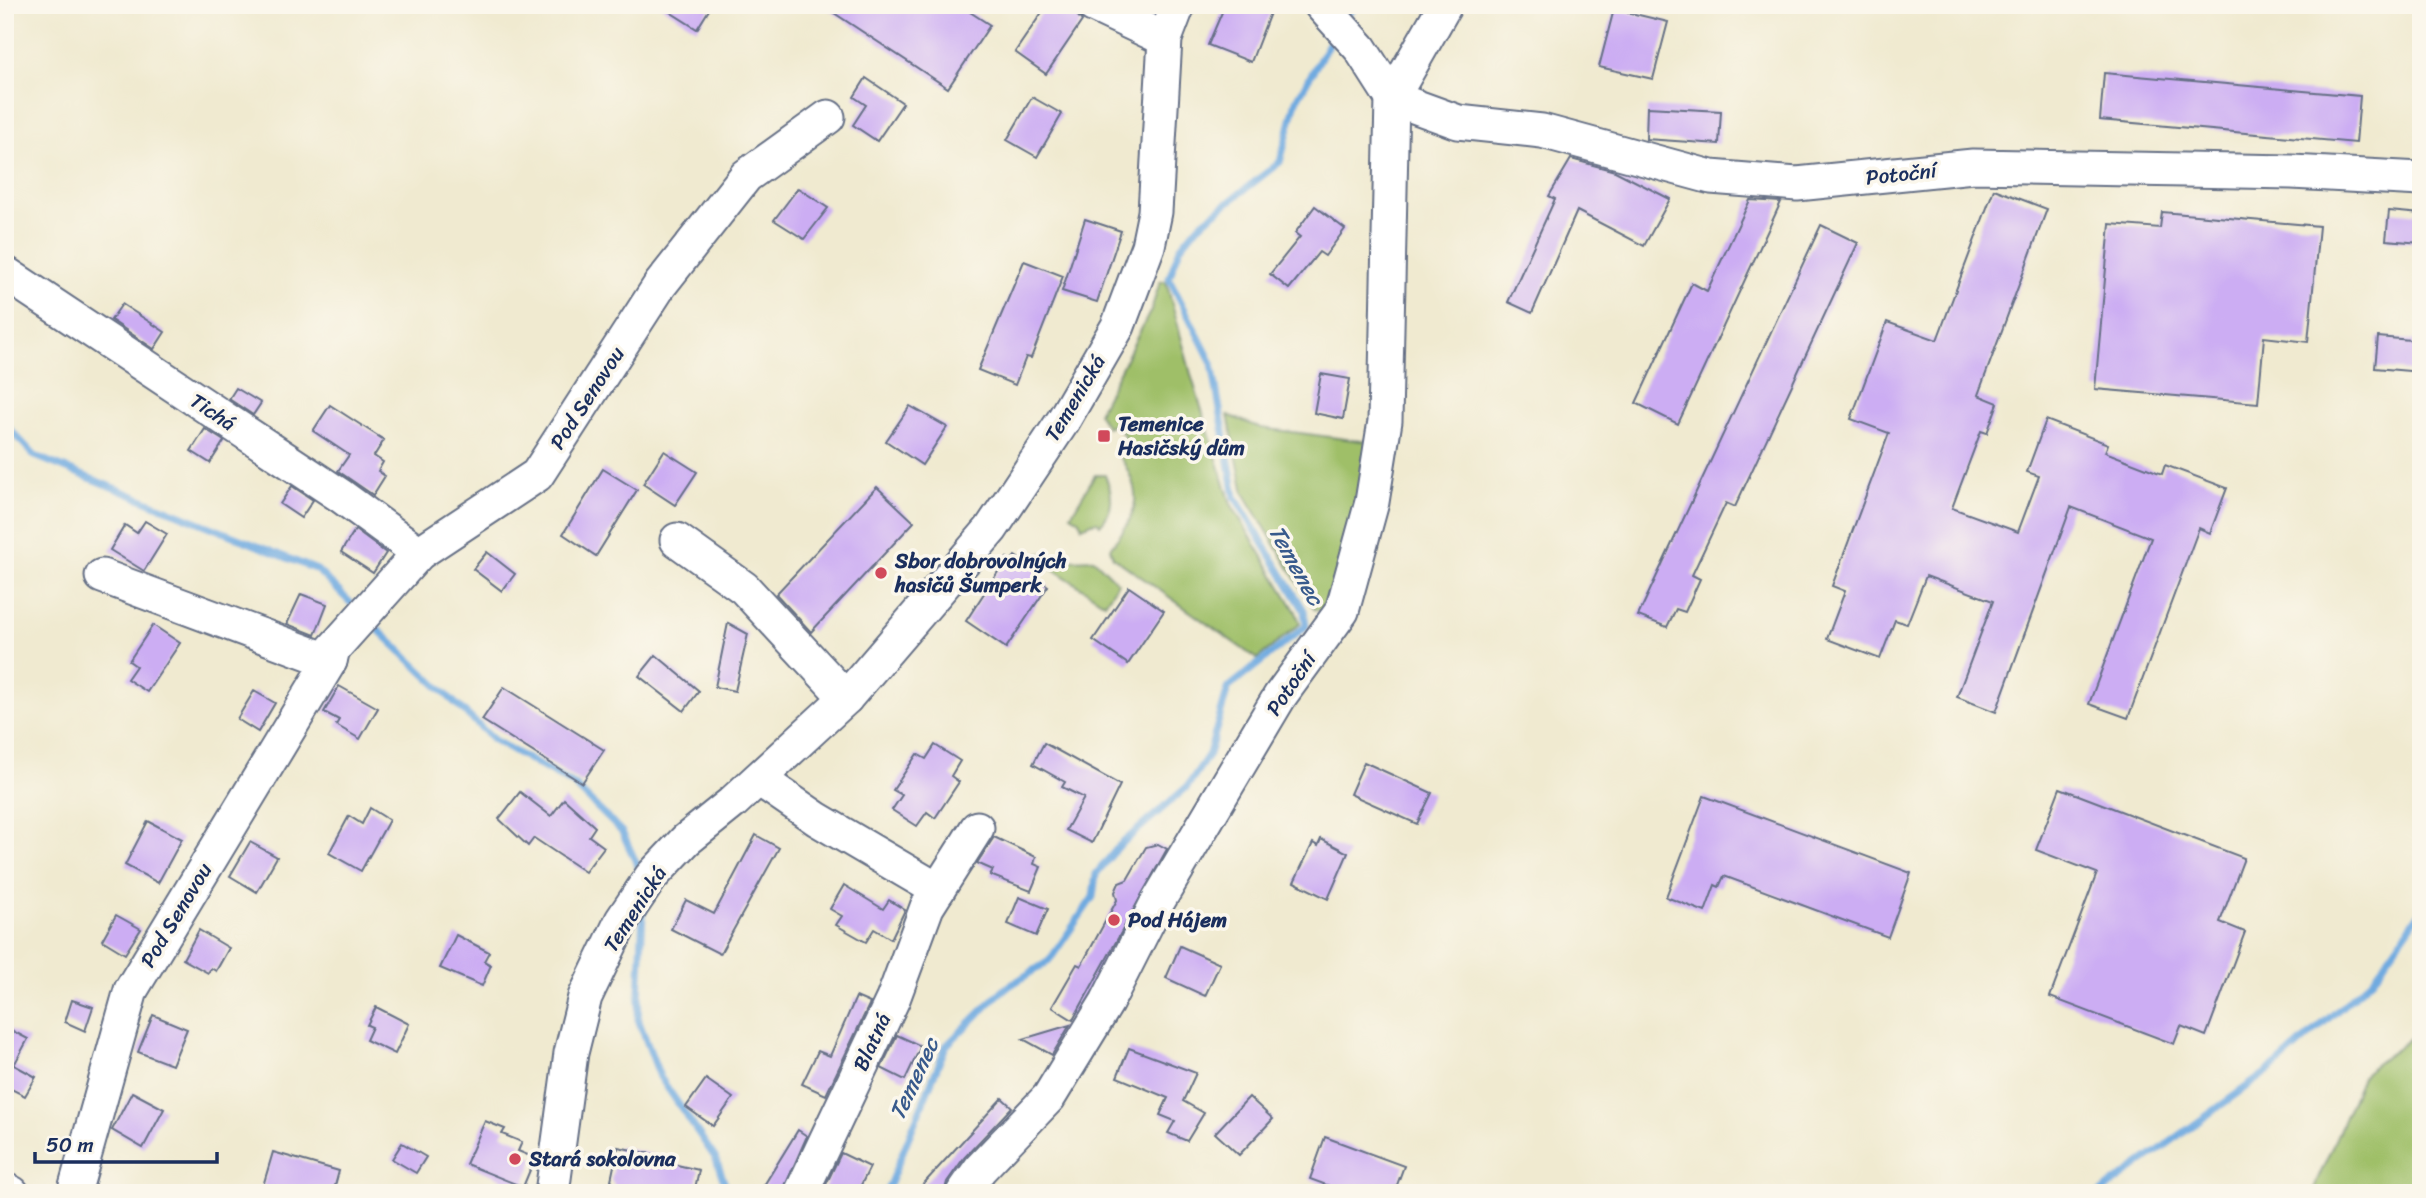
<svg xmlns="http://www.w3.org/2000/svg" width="2426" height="1198" viewBox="0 0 2426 1198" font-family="Sriracha,sans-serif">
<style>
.green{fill:#9fbf68;stroke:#5d7763;stroke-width:2}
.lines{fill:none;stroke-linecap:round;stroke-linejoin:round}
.stream{stroke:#6faae0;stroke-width:7}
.building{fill:#ccadf3}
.minor-casing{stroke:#667086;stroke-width:37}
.minor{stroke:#fff;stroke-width:33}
.poi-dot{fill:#d1495b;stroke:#fbf7ec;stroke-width:2.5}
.labels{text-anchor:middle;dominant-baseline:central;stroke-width:7;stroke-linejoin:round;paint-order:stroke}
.street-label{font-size:21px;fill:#1b2f5e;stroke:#fbf7ec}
.poi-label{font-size:21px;font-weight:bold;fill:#1b2f5e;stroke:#fbf7ec;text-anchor:start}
.water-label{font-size:23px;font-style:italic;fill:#385a8c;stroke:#fbf7ec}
</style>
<rect width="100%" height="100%" fill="#fbf7ec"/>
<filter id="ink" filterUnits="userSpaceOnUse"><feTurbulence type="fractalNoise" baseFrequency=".0143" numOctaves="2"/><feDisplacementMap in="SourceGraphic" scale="14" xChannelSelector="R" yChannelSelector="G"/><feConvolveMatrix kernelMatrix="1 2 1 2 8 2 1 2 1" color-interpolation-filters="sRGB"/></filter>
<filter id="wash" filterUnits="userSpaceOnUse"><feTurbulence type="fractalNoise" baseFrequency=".00686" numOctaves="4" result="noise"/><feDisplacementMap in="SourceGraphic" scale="28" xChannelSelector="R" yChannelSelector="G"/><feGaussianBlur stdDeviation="1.57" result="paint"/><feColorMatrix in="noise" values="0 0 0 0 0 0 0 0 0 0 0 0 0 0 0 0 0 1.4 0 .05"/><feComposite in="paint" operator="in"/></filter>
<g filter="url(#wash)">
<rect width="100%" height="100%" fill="#f0ead0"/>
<g class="green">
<path d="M1166,281L1192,378L1231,504L1296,612L1300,624L1257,659L1113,557L1110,548C1141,511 1144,491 1116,451L1125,437L1116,423L1107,427L1098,413L1151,310L1160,282Z"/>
<polygon points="1228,415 1261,428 1377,443 1332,615 1314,609 1244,493"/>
<path d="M1095,475H1105C1113,493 1115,510 1100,525L1097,521L1082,527L1079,520L1071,515Z"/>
<polygon points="1045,553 1069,560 1094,559 1118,583 1105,603 1033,556"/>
<polygon points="2421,1030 2421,1193 2312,1193 2364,1073"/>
</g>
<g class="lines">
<g class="stream">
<polyline points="1345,18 1356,5"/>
<polyline points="5,424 35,456 317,570 358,610"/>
<polyline points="369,621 494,740 574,785 622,832 641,873"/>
<polyline points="643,912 638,1019 660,1077 716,1159 728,1193"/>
<polyline points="886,1193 946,1046 1003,990 1049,961 1093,897 1096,874 1119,846 1187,787 1209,754 1228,688 1306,626 1304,610 1235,497 1212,363 1169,278 1180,248 1198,226 1280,162 1296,101 1335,33"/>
<polyline points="2100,1193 2275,1066 2373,979 2421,911"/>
</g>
</g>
<g id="blocks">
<g class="building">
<polygon points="659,5 712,5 697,29"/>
<polygon points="822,5 974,5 970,12 990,25 948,88"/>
<polygon points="1047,5 1069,5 1082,21 1046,74 1015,52"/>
<polygon points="1225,5 1273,5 1251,62 1208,45"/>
<polygon points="1614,9 1668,22 1653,79 1599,67"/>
<polygon points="2104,73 2360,96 2356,143 2100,120"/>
<polygon points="866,78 903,103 877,141 853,125 866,105 854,97"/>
<polygon points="1032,97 1062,114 1037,157 1007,140"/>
<polygon points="1647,107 1721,111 1719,144 1646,139"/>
<polygon points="1571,159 1615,171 1670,199 1644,246 1577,211 1532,313 1508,302 1555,199 1549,196"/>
<polygon points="798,188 828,208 804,239 774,220"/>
<polygon points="1994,189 2047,209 1978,395 1998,403 1987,433 1981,431 1952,508 2018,532 2039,476 2027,472 2046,420 2108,444 2105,452 2162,474 2165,465 2227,488 2210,533 2199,528 2128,718 2089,704 2151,538 2071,507 1996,712 1957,697 1993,601 1926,576 1907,624 1895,620 1880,659 1827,639 1845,591 1832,586 1889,433 1851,419 1887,322 1937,340"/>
<polygon points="1750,200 1781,202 1678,424 1636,403 1692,283 1707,291"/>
<polygon points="1315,206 1345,229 1325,256 1319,252 1289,289 1270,274 1300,237 1295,233"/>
<polygon points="2389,211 2421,214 2421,243 2386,240"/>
<polygon points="2162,212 2319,226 2308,342 2264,337 2258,403 2095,389 2110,224 2160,228"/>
<polygon points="1085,219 1121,231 1097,302 1062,291"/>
<polygon points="1821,225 1858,243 1735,507 1726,503 1692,575 1700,579 1685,612 1676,609 1667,627 1638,616"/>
<polygon points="1024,261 1063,276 1031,358 1026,357 1015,385 978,370"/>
<polygon points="122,304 165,332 154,349 111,320"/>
<polygon points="2378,337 2421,341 2421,372 2375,368"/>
<polygon points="1321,374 1350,379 1343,419 1314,413"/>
<polygon points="236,388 261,403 253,415 229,399"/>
<polygon points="330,405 384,440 374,456 383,462 378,471 385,476 373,495 338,471 349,455 313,431"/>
<polygon points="910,406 947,427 922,465 886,441"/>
<polygon points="205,429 224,441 210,463 191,451"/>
<polygon points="664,451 697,472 675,505 643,484"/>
<polygon points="603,469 637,490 596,556 563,534"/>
<polygon points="292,486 313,500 301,518 280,504"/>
<polygon points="877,487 914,522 811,632 776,594"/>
<polygon points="145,521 167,534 144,571 110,550 125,525 137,533"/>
<polygon points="355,530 386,553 373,573 341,552"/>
<polygon points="487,552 515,574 502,591 473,569"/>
<polygon points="1015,556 1038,571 1040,580 1048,586 1006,648 966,621 1007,558 1011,561"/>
<polygon points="1129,587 1164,611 1128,664 1093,640"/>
<polygon points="301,594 327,604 315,635 287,624"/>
<polygon points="728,623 748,634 735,691 715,687"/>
<polygon points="153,625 180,643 147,692 127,679 136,666 129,661"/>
<polygon points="656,655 699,691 684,711 639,676"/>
<polygon points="339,686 378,708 360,739 336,725 339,720 324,712"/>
<polygon points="504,687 604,750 582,783 482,720"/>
<polygon points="254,691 275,703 258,732 237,719"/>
<polygon points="1044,743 1120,785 1092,843 1066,830 1084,798 1062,787 1065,782 1033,764"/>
<polygon points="935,745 960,761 951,776 959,782 935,818 927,812 917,826 892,810 902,795 893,790 917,754 926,759"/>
<polygon points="1364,762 1432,793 1417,824 1350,794"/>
<polygon points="2060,788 2244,858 2220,922 2245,932 2206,1036 2181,1026 2174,1044 2050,997 2097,873 2036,850"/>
<polygon points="520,792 551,816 564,799 595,827 589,836 604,847 585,872 534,838 528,846 499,819"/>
<polygon points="1704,796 1911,873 1888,937 1724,876 1719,887 1715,885 1705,912 1666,897"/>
<polygon points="370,808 389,820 361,871 329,853 349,816 362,824"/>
<polygon points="148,821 182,839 158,883 125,865"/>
<polygon points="756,835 779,848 720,954 671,929 686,900 714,914"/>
<polygon points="994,837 1036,857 1034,864 1041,867 1031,891 990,875 993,870 977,863"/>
<polygon points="1321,839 1348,853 1328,899 1294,882 1313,843 1318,846"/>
<polygon points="250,842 277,857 257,892 230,876"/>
<polygon points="1158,844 1167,849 1073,1020 1052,1007 1077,964 1081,966 1117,900 1115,892 1119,883 1127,880 1146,847"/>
<polygon points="844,885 883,909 889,900 905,910 891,939 874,929 866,942 836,925 842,916 830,909"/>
<polygon points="1019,897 1048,909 1036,936 1008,924"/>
<polygon points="116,915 141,929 125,954 102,940"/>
<polygon points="199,930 229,948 216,971 211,968 208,973 183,959"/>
<polygon points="456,935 489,952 484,961 491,965 482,986 440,968"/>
<polygon points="1180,946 1220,964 1205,996 1166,978"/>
<polygon points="856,997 870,1003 826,1095 802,1084 818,1051 830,1056"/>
<polygon points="72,1000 93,1007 85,1031 65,1022"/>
<polygon points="376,1007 409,1024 395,1054 366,1040 372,1027 367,1025"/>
<polygon points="153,1015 187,1029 172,1065 138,1052"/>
<polygon points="1070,1025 1052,1055 1023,1039"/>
<polygon points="5,1027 28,1039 14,1065 36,1077 25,1096 5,1086"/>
<polygon points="897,1035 921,1046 905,1080 881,1068"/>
<polygon points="1129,1048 1196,1073 1183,1101 1204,1113 1187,1141 1168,1133 1175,1121 1160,1115 1168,1098 1117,1077"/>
<polygon points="706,1079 733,1098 713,1126 686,1107"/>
<polygon points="132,1092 164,1109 143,1148 112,1130"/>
<polygon points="1249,1097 1273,1119 1239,1155 1215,1133"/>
<polygon points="1002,1098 1012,1107 964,1158 947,1182 944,1193 915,1193"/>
<polygon points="485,1121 505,1129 502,1134 522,1142 518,1151 535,1158 523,1187 466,1164"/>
<polygon points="798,1130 807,1136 782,1193 774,1193 763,1187"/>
<polygon points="1325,1137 1404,1166 1394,1193 1348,1193 1310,1179"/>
<polygon points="402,1143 426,1157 416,1173 392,1159"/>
<polygon points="618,1147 656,1155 664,1162 699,1170 694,1193 619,1193 611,1180"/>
<polygon points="273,1152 339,1171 333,1193 285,1193 263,1186"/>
<polygon points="841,1153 870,1167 857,1193 822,1193"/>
</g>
</g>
</g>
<g filter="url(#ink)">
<use href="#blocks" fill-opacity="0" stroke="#667086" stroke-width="2"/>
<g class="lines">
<g class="minor-casing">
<g id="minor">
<polyline points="1093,5 1165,39"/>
<polyline points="1321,5 1360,48 1392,98 1458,122 1542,131 1711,177 1797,184 1973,166 2292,172 2421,179"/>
<polyline points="5,273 341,496 419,553"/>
<polyline points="677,540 744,588 846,698"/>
<polyline points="102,576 330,661"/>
<polyline points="759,779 817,819 938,890"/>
<polyline points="5,1190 12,1193"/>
<polyline points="74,1193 131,990 330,661 333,649 419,553 537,475 660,285 746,176 828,117"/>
<polyline points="552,1193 571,1053 585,997 622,920 651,877 686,840 732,803 846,698 991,529 1063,421 1118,326 1148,246 1155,212 1165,39 1178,5"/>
<polyline points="801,1193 893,999 927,907 977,828"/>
<polyline points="963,1193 980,1169 1049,1097 1107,1002 1157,903 1280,696 1342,611 1372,502 1385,421 1392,98 1445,5"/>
</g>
</g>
<use href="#minor" class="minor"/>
</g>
</g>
<g class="poi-dot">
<rect x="1097" y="429" width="14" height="14" rx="3.5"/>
<circle cx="881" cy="573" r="7"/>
<circle cx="1114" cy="920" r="7"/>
<circle cx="515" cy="1159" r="7"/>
</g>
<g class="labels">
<g class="street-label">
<text transform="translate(1901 174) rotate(-6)">Potoční</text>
<text transform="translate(587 398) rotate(-57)">Pod Senovou</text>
<text transform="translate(1075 398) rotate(-59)">Temenická</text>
<text transform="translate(213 412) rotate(34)">Tichá</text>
<text transform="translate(1291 684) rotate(-56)">Potoční</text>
<text transform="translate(635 909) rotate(-57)">Temenická</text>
<text transform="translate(176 915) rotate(-59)">Pod Senovou</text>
<text transform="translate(872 1042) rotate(-65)">Blatná</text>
</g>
<g class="poi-label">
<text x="1118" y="424">Temenice<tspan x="1118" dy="24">Hasičský dům</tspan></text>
<text x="895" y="561">Sbor dobrovolných<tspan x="895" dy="24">hasičů Šumperk</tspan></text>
<text x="1128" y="920">Pod Hájem</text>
<text x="529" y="1159">Stará sokolovna</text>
</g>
<g class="water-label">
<text transform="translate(1296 565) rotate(61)">Temenec</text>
<text transform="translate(914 1079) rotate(-65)">Temenec</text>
</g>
</g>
<rect width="2426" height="1198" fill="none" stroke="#fbf7ec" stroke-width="28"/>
<path d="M35 1152v10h182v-10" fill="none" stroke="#1b2f5e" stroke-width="3.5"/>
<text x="46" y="1152" font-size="21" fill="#1b2f5e" stroke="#fbf7ec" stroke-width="5" paint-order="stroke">50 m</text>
</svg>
